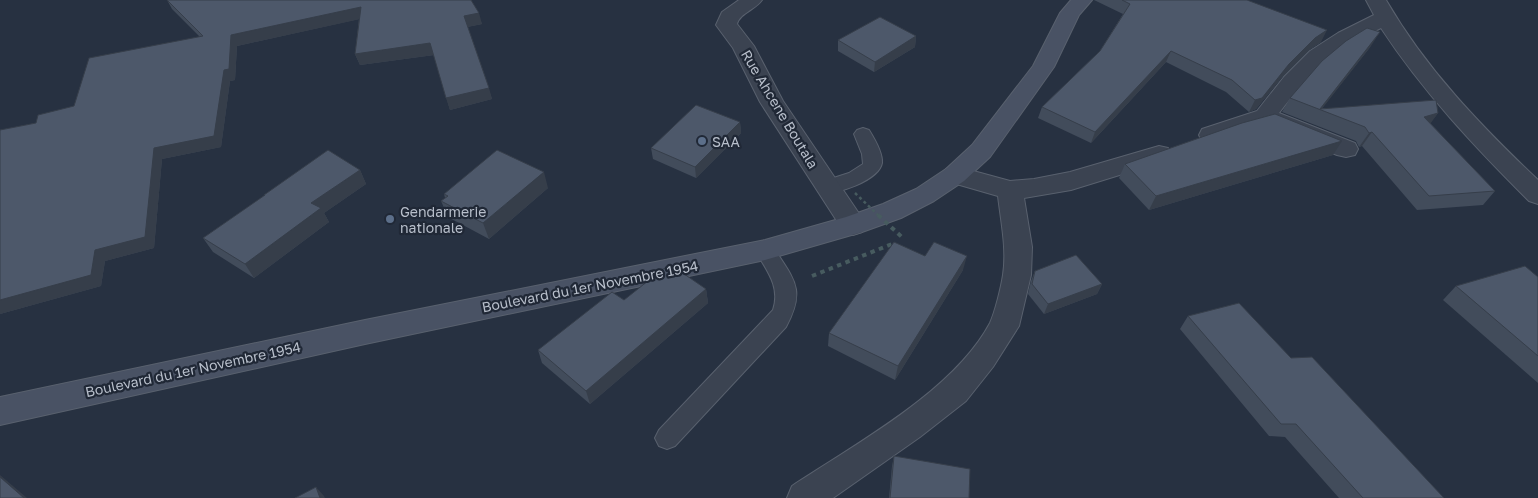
<svg xmlns="http://www.w3.org/2000/svg" width="1538" height="498" viewBox="0 0 1538 498" font-family="'Golos Text',sans-serif">
<style>
.lines{fill:none;stroke-linecap:round;stroke-linejoin:round}
.service-casing{stroke:#59616e;stroke-width:2}
.minor-casing{stroke:#59616e;stroke-width:2}
.secondary-casing{stroke:#59616e;stroke-width:2}
.path{stroke:#475b5f;stroke-width:4;stroke-dasharray:4.5 4.5;stroke-linecap:butt}
.service{fill:#3b4351;fill-rule:evenodd}
.minor{fill:#3b4351;fill-rule:evenodd}
.secondary{fill:#495264;fill-rule:evenodd}
.path-bridge-far1{stroke:#475b5f;stroke-width:2.5;stroke-dasharray:3 3;stroke-linecap:butt}
.path-bridge{stroke:#475b5f;stroke-width:4;stroke-dasharray:4.5 4.5;stroke-linecap:butt}
.wall{fill:#424c5b}
.shaded-wall{fill:#363e4a}
.building{fill:#4d586a;stroke:#363e4a}
.service-dot{fill:#5c6f8a;stroke:#202836;stroke-width:2}
.labels{text-anchor:middle;dominant-baseline:central;stroke-width:4.5;stroke-linejoin:round;paint-order:stroke}
.street-label{font-size:14px;fill:#b8bfcb;stroke:#202836}
.poi-label{font-size:14px;fill:#b8bfcb;stroke:#202836;text-anchor:start}
</style>
<rect width="100%" height="100%" fill="#273141"/>
<g class="lines">
<g class="service-casing">
<g id="service">
<path d="M863,128L869,130C874,138 883,153 882,163C879,180 836,196 821,192L819,187L821,182L849,173L863,164L862,154L854,134L857,130Z"/>
<path d="M765,243L772,245C793,279 807,288 786,327L675,446L667,449L659,446L655,438L659,430L773,310C781,286 766,270 755,250L758,245Z"/>
</g>
</g>
<g class="minor-casing">
<g id="minor">
<path d="M739,0H762C755,10 740,13 737,24L754,46L783,101L862,218L866,225L862,232L853,235L844,232L760,102L733,48L716,25L722,12Z"/>
<path d="M1366,0H1386C1426,69 1480,125 1538,180V204L1529,201C1475,147 1423,92 1381,28C1336,49 1309,73 1279,113L1355,143L1358,149L1355,155L1346,157L1337,155L1264,125L1211,143L1202,141L1199,135L1202,129L1257,111L1284,77L1310,51L1338,33L1374,15Z"/>
<path d="M1159,146L1168,148L1171,154L1168,160L1071,190L1024,198L1032,247L1031,275L1019,326L993,367L966,401L920,437L833,498H787L792,486C854,445 954,391 990,323C995,312 1001,288 1003,275C1007,249 1001,222 998,196L946,181L942,175L946,169L955,166L1010,181L1034,179L1070,172Z"/>
</g>
</g>
<g class="secondary-casing">
<polygon id="secondary" points="1071,0 1092,0 1079,15 1054,67 990,157 964,181 934,201 901,218 862,232 765,260 365,344 0,425 0,397 365,320 765,240 846,217 883,204 916,189 946,169 972,145 1033,66 1060,13"/>
</g>
<polyline class="path" points="812,276 892,244"/>
<use href="#service" class="service"/>
<use href="#minor" class="minor"/>
<use href="#secondary" class="secondary"/>
<polyline class="path-bridge-far1" points="855,193 879,216"/>
<polyline class="path-bridge" points="878,215 904,239"/>
</g>
<g class="wall">
<polygon points="167,0 471,0 482,24 467,27 492,99 450,110 434,55 360,65 355,54 359,19 237,46 235,80 230,81 221,147 162,159 154,248 105,261 101,286 0,314 0,130 36,123 74,106 200,37 172,9"/>
<polygon points="1094,0 1247,0 1321,42 1309,50 1283,76 1256,109 1249,112 1226,92 1166,62 1091,143 1038,118 1042,107 1100,51 1123,14"/>
<polygon points="916,36 915,47 874,72 838,51 838,40"/>
<polygon points="1371,46 1322,108 1438,113 1430,123 1495,191 1483,205 1417,210 1362,146 1359,147 1356,141 1282,112 1290,98"/>
<polygon points="740,122 741,133 696,178 653,159 651,148"/>
<polygon points="1333,155 1149,210 1119,178 1125,164"/>
<polygon points="360,170 366,184 324,213 329,222 254,278 213,252 203,238 264,196 264,195"/>
<polygon points="548,188 489,239 448,217 441,201 445,198 444,194"/>
<polygon points="925,256 963,270 895,380 828,346 829,333"/>
<polygon points="1035,271 1102,284 1097,294 1044,314 1028,294 1031,281"/>
<polygon points="1538,277 1538,383 1443,300 1456,286"/>
<polygon points="706,289 708,303 590,404 542,363 538,350 624,300"/>
<polygon points="1188,316 1291,358 1444,498 1339,498 1285,437 1269,436 1180,329"/>
<polygon points="894,456 969,498 889,498 892,466"/>
</g>
<g class="shaded-wall">
<polygon points="361,7 365,18 237,46 235,80 230,81 221,147 162,159 154,248 105,261 101,286 0,314 0,300 95,250 154,148 224,70 231,35"/>
<polygon points="479,13 482,24 467,27 464,16"/>
<polygon points="1327,30 1321,42 1309,50 1283,76 1256,109 1249,112 1255,100 1289,64 1315,38"/>
<polygon points="1380,32 1371,46 1321,110 1319,109"/>
<polygon points="916,36 915,47 874,72 875,62"/>
<polygon points="430,43 434,55 360,65 355,54"/>
<polygon points="1171,51 1166,62 1091,143 1095,132"/>
<polygon points="489,88 492,99 450,110 446,98"/>
<polygon points="1438,113 1428,127 1424,117"/>
<polygon points="740,122 741,133 696,178 695,167"/>
<polygon points="1372,132 1362,146 1359,147 1369,133"/>
<polygon points="1342,141 1333,155 1149,210 1156,196"/>
<polygon points="360,170 366,184 324,213 329,222 254,278 245,264 311,203"/>
<polygon points="544,172 548,188 489,239 483,223"/>
<polygon points="967,256 963,270 895,380 898,366"/>
<polygon points="1102,284 1097,294 1044,314 1048,304"/>
<polygon points="706,289 708,303 590,404 586,391"/>
<polygon points="0,475 27,498 24,498 0,477"/>
<polygon points="316,487 324,496 325,498 320,498"/>
</g>
<g class="building">
<polygon points="167,0 471,0 479,13 464,16 489,88 446,98 430,43 355,54 361,7 231,35 229,69 224,70 214,136 154,148 145,237 95,250 91,275 0,300 0,130 36,123 38,115 74,106 89,58 203,36"/>
<polygon points="1122,0 1247,0 1327,30 1315,38 1289,64 1262,98 1255,100 1232,80 1171,51 1095,132 1042,107 1100,51 1130,4"/>
<polygon points="880,17 916,36 875,62 838,40"/>
<polygon points="1367,28 1380,32 1320,109 1436,100 1438,113 1424,117 1495,191 1429,196 1372,132 1369,133 1365,127 1290,98 1322,61 1346,41"/>
<polygon points="696,105 740,122 695,167 651,148"/>
<polygon points="1275,114 1342,141 1156,196 1125,164 1242,123"/>
<polygon points="328,150 360,170 311,203 321,208 245,264 203,238 265,195 264,195"/>
<polygon points="497,150 544,172 483,223 441,201 448,196 444,194"/>
<polygon points="894,242 925,256 934,242 967,256 898,366 829,333"/>
<polygon points="1076,255 1102,284 1048,304 1032,284 1035,271"/>
<polygon points="1525,266 1538,277 1538,356 1456,286"/>
<polygon points="674,267 706,289 586,391 538,350 612,292 624,300 663,269"/>
<polygon points="1239,303 1291,358 1312,357 1444,498 1363,498 1296,424 1281,424 1188,316"/>
<polygon points="894,456 970,469 969,498 890,498"/>
<polygon points="0,477 24,498 0,498"/>
<polygon points="316,487 320,498 295,498"/>
</g>
<g class="service-dot">
<circle cx="702" cy="141" r="5"/>
<circle cx="390" cy="219" r="5"/>
</g>
<g class="labels">
<g class="street-label">
<text transform="translate(780 109) rotate(59)">Rue Ahcene Boutala</text>
<text transform="translate(590 286) rotate(-11)">Boulevard du 1er Novembre 1954</text>
<text transform="translate(193 369) rotate(-12)">Boulevard du 1er Novembre 1954</text>
</g>
<g class="poi-label">
<text x="712" y="141">SAA</text>
<text x="400" y="211">Gendarmerie<tspan x="400" dy="16">nationale</tspan></text>
</g>
</g>
</svg>
